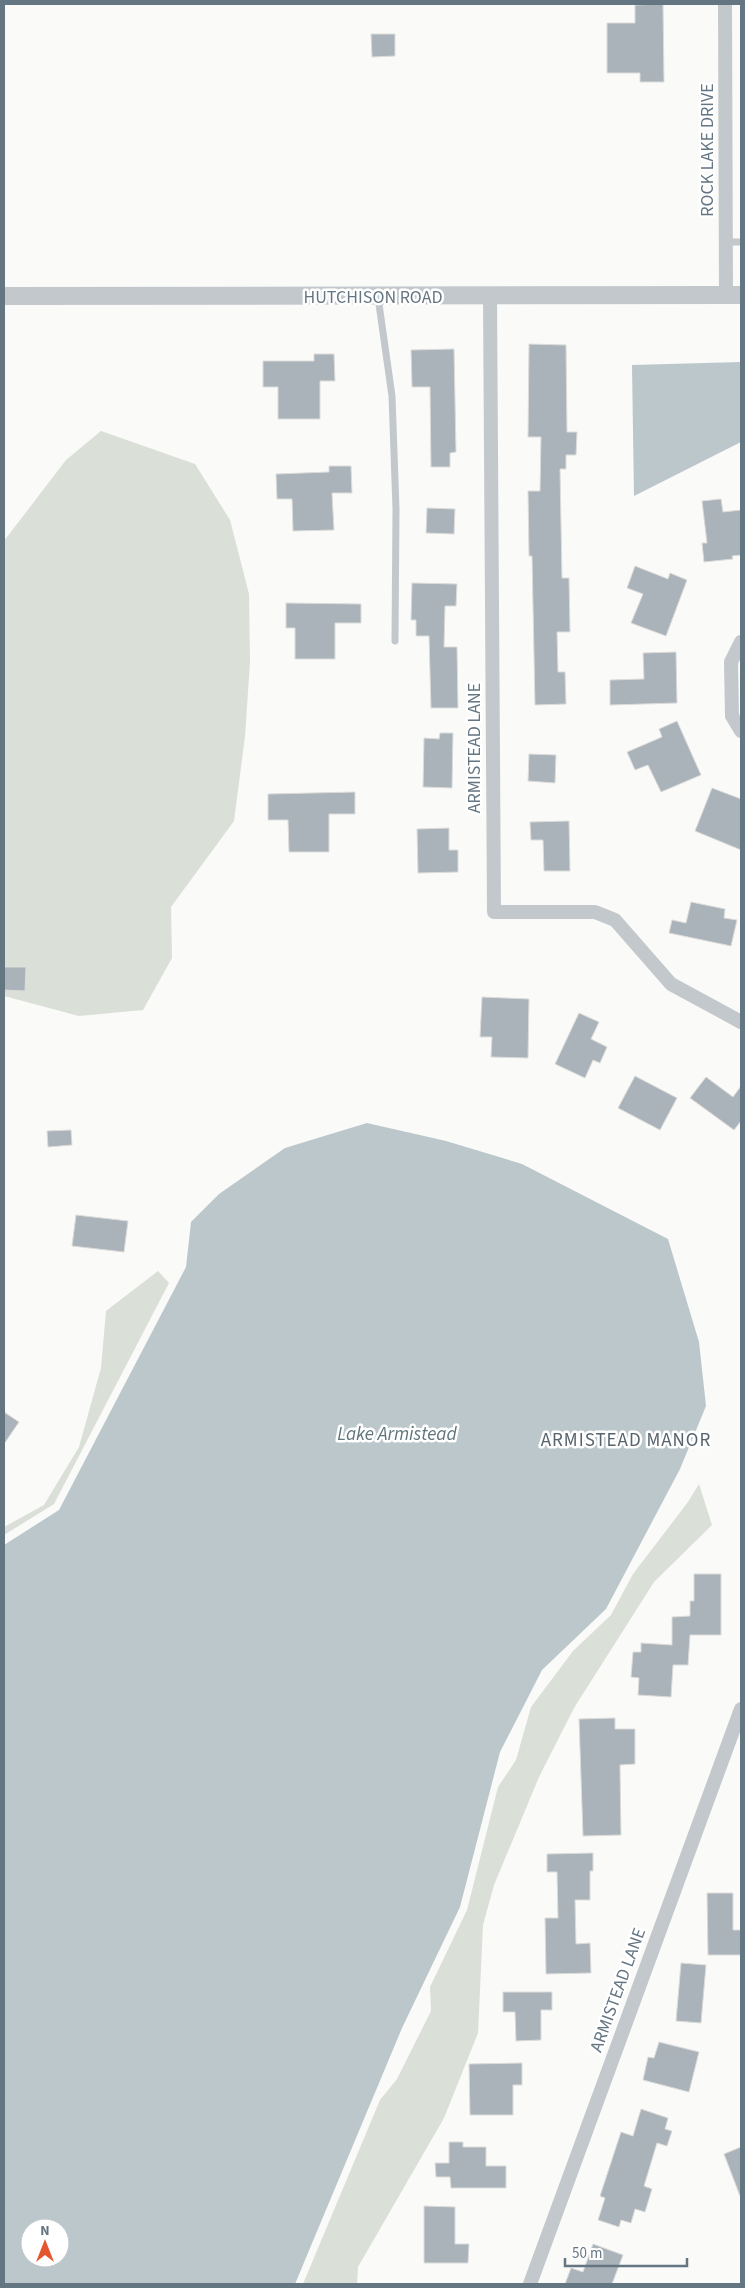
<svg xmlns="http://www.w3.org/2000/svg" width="745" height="2288" viewBox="0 0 745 2288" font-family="'Source Sans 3',sans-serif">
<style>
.green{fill:#dadfd7}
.water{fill:#bbc7cb;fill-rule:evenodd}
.building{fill:#aab3b9;stroke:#dcdcda}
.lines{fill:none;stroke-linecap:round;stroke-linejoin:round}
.service{stroke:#c3c8cc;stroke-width:7}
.minor{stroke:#c3c8cc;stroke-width:14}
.tertiary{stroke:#c3c8cc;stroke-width:18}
.labels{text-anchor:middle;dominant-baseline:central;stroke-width:5;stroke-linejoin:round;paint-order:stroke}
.street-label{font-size:18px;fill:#657683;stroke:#fff}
.water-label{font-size:19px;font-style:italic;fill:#60757c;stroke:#fff}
.neighbourhood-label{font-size:19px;letter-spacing:1px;fill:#57646e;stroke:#fff}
</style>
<rect width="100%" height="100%" fill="#fafaf8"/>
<g class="green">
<polygon points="101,431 195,464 230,520 249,594 250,662 245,736 234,821 171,907 172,958 143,1010 79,1016 4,996 4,541 66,460"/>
<polygon points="158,1271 169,1283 54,1504 4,1535 4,1527 44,1505 79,1447 101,1368 106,1311"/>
<polygon points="699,1484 712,1525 654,1582 574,1708 539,1777 494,1885 483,1925 478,2033 444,2118 358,2267 357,2284 303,2284 380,2100 397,2079 431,2011 430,1987 467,1910 498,1787 516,1760 531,1707 573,1651 611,1615 633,1574 688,1502"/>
</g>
<g class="water">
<polygon points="741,362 741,442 634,496 632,365"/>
<path d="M367,1123L446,1141L522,1164L668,1239L699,1342L706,1406L680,1469L606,1609L542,1670L500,1752L460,1907L402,2028L295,2284H4V1545L59,1510L186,1267L191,1222L219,1194L285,1148ZM30,2228H60V2258H30Z"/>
</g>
<g class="building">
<polygon points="663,4 664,82 640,82 640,73 607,73 607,23 635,23 635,5"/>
<polygon points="371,34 395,34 395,56 372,57"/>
<polygon points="529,344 566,345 567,432 577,432 576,455 566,455 566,469 560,469 562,578 569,578 570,632 557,632 558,672 565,672 566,704 535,705 532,556 529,556 528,491 540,491 541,437 528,437"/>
<polygon points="454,349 456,452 450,453 450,467 431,467 430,387 412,387 411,350"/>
<polygon points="314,354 334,354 335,381 320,381 320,419 278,419 278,387 263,387 263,361 314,361"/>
<polygon points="329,466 351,466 352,493 332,493 334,530 293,531 292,499 277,499 276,474 329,472"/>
<polygon points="721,499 723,512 741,510 741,555 732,556 733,559 704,562 702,543 707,543 702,501"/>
<polygon points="427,508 455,509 454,534 426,533"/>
<polygon points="635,566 668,579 670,573 687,580 666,636 631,623 643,594 627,588"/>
<polygon points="412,583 457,584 456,606 445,606 444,647 457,647 458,708 431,708 429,636 416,636 416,620 411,620"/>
<polygon points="286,603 361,604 361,623 335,623 335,659 295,659 295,628 286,628"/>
<polygon points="676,652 677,703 610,705 610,680 644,679 643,653"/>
<polygon points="677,721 701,775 661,792 648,765 635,770 627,752 662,737 659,729"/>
<polygon points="440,733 453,733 452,788 423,787 424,738 439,739"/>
<polygon points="529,754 556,755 555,783 528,781"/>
<polygon points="712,788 741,799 741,850 695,831"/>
<polygon points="355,792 355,814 329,814 329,852 289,852 288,820 268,820 268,794"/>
<polygon points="569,821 570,871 544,871 543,840 531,840 530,822"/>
<polygon points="449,828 449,850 458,850 458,872 418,873 417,829"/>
<polygon points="691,902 725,909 724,918 737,920 731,946 669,933 672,920 686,923"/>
<polygon points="4,967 26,967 25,991 4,990"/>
<polygon points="482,997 529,999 528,1058 491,1057 492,1037 480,1037"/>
<polygon points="579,1013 599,1022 591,1039 607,1047 600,1063 593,1060 585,1078 555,1064"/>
<polygon points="635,1076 677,1098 660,1130 618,1108"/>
<polygon points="706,1077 733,1097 741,1086 741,1121 734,1130 690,1098"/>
<polygon points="71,1130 72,1145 48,1147 47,1131"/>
<polygon points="76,1215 128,1221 124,1252 72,1246"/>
<polygon points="4,1412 19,1422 4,1444"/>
<polygon points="694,1574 721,1574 721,1635 690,1635 688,1665 673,1665 671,1697 638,1695 639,1678 631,1677 633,1652 641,1652 641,1643 672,1645 672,1617 690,1616 690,1601 694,1601"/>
<polygon points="615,1718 615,1729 635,1729 635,1764 620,1765 621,1835 583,1836 579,1719"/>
<polygon points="593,1853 593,1871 590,1871 590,1900 575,1900 576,1944 590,1943 591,1973 546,1974 545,1918 558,1918 557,1872 547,1872 547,1854"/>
<polygon points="707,1893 733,1893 733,1930 741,1930 741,1955 708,1955"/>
<polygon points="681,1963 706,1965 701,2023 676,2021"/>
<polygon points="503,1992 552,1992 552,2010 541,2010 541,2040 516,2041 515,2012 503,2012"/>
<polygon points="659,2042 699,2052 689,2092 643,2080 648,2057 654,2058"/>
<polygon points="522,2063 522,2085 513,2085 513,2115 470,2115 469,2064"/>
<polygon points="641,2109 668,2118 665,2129 672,2131 667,2146 657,2143 644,2186 652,2189 645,2212 635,2209 631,2223 621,2220 619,2227 598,2220 605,2198 600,2196 621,2132 633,2136"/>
<polygon points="449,2142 463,2142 463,2147 486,2147 486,2166 506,2166 506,2188 451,2188 450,2177 436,2177 435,2163 449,2163"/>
<polygon points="741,2147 741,2196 740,2196 724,2154"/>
<polygon points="424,2206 455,2207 455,2244 469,2244 468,2263 424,2263"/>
<polygon points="593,2244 623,2255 612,2284 565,2284 571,2268 583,2272"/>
</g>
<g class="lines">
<g class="service">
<polyline points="726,242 741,242"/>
<polyline points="378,297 392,396 396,509 395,641"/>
</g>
<g class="minor">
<polyline points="725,4 726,295"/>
<polyline points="490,297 494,912 595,912 615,920 671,984 741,1022"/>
<polyline points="741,642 731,662 732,716 741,731"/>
<polyline points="530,2284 741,1709"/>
</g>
<polyline class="tertiary" points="4,296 741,295"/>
</g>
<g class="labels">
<g class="street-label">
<text transform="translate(707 150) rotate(-90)">ROCK LAKE DRIVE</text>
<text x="373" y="297">HUTCHISON ROAD</text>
<text transform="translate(474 748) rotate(-90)">ARMISTEAD LANE</text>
<text transform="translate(618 1990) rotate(-70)">ARMISTEAD LANE</text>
</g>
<g class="water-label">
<text x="397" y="1434">Lake Armistead</text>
</g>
<g class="neighbourhood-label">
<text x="626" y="1440">ARMISTEAD MANOR</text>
</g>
</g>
<rect width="745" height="2288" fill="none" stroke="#657683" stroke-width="10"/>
<g transform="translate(45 2243)"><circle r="24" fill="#ffffff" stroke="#c1c8cd"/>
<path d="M0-4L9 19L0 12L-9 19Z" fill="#e4572e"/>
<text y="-8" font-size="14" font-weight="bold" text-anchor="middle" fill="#657683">N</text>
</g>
<path d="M565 2258v8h122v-8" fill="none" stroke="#657683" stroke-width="2.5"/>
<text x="572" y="2258" font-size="15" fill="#657683" stroke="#ffffff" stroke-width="4" paint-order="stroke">50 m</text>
</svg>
